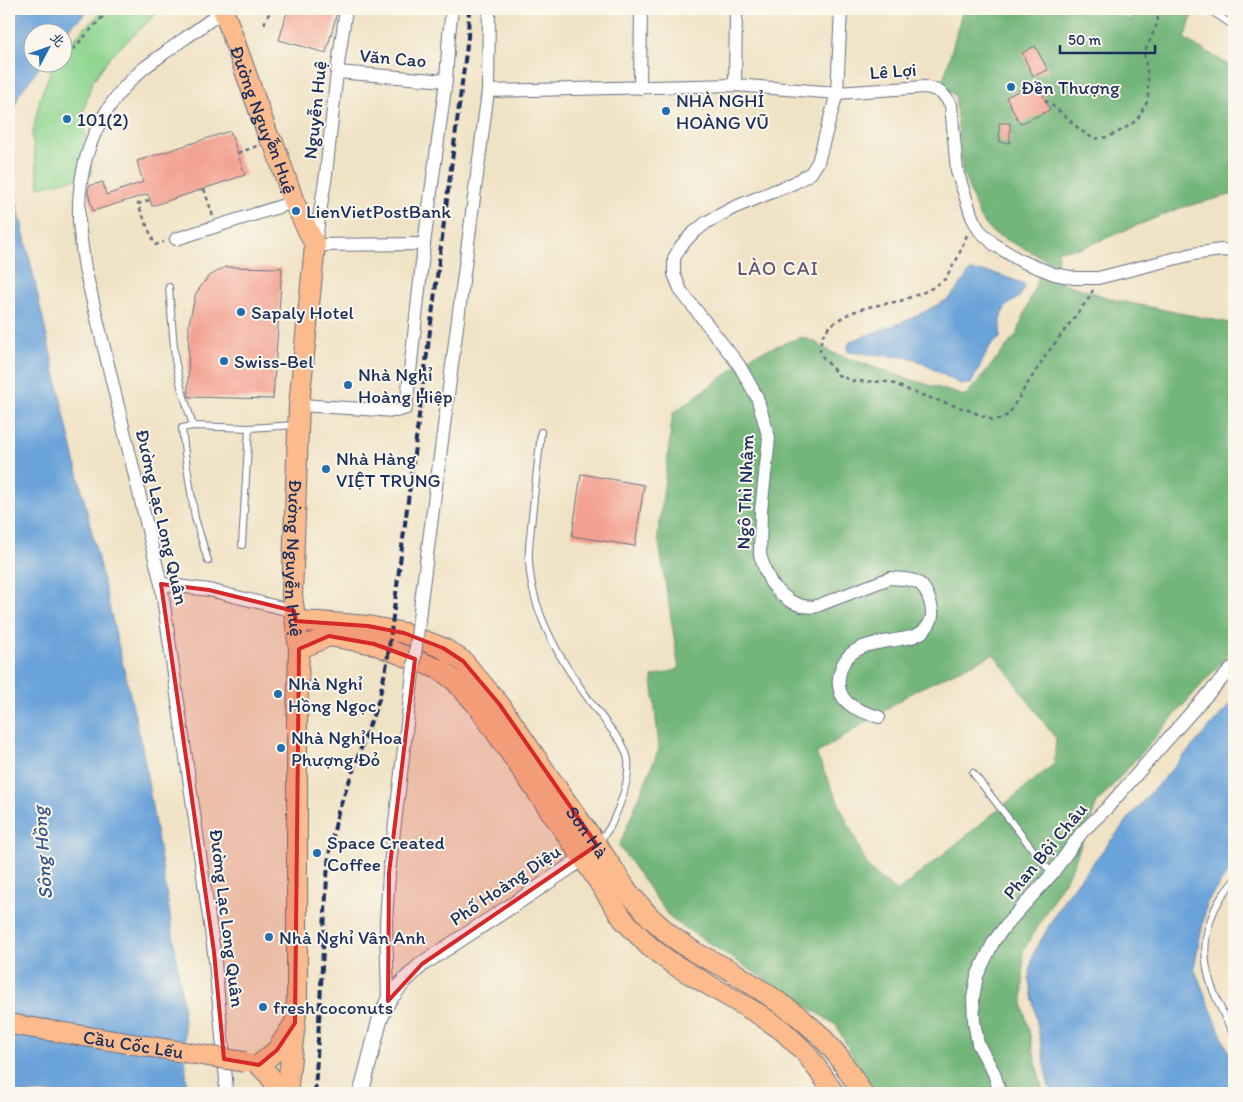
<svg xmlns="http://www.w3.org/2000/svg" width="1243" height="1102" viewBox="0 0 1243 1102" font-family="Itim,'LXGW WenKai TC',sans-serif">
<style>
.green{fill:#8fd590;stroke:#558277}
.forest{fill:#73b67a;stroke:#47726c;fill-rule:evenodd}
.water{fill:#6aa3d9;stroke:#42699c}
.building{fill:#f3a090}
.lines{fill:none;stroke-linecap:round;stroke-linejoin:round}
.service-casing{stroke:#666e82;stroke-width:8}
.minor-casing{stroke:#666e82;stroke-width:14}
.tertiary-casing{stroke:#666e82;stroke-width:17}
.primary-casing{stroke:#666e82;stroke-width:22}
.trunk-casing{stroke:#666e82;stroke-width:22}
.path{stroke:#666e82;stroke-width:2.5;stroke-dasharray:4 4;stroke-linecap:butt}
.service{stroke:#fff;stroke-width:6}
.minor{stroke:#fff;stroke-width:12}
.tertiary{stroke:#fff;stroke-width:15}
.primary{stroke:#fbbb8c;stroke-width:20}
.trunk{stroke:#fbbb8c;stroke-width:20}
.rail{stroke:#1b2f5e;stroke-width:4;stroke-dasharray:8 4;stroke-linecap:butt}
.minor-bridge-casing{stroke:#666e82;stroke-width:14;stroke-linecap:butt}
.primary-bridge-casing{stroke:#666e82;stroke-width:22;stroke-linecap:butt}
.minor-bridge{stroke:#fff;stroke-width:12}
.primary-bridge{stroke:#fbbb8c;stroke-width:20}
.marked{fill:#d62828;fill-opacity:0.2;stroke:#d62828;stroke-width:4;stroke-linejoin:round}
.poi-dot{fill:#1f6fb2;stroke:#fbf7ec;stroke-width:2}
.labels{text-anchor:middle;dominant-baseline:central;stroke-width:4;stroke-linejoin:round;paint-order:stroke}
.street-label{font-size:19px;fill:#1b2f5e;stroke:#fbf7ec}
.poi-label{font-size:19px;fill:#1b2f5e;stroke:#fbf7ec;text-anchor:start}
.neighbourhood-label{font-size:20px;letter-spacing:1px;fill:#675770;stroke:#fbf7ec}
.water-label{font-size:20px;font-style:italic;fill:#375889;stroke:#fbf7ec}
</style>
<rect width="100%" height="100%" fill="#fbf7ec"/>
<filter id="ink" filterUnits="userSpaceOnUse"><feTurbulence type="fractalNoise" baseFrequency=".02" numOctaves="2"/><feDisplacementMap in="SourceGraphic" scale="10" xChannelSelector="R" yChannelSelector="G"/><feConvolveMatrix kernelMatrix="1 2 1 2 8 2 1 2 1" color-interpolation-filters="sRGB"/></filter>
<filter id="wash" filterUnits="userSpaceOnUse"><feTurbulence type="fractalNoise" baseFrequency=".0096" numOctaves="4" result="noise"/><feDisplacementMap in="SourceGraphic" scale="20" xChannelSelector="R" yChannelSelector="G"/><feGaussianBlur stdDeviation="1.12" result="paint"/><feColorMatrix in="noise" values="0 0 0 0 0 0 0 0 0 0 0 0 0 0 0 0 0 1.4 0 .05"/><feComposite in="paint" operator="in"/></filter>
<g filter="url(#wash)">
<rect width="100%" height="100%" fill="#f0e2c4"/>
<g class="green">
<polygon points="105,9 162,9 109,58 92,82 82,116 92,175 39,187 32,136 40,98 52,68 56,63 62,62 63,53 64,51 82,30"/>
<polygon points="1096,9 1136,9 1132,21"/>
</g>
<g class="forest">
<polygon points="963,9 1096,9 1132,21 1136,9 1194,9 1185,39 1234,68 1234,195 1230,195 1180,208 1082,248 1058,250 1057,265 993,233 980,218 962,170 955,95 940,85 946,71"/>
<path d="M1039,275L1115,300L1234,324V648L1097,803L1072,868L1023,951V1005L1043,1093H872L836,1025L670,918L619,846L659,749L652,677L679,669L658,536L673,413L753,355L801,337L815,342L833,353L893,374L965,396L979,380L1017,334ZM994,654L1056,739L1054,764L897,892L869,869L816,754L916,690Z"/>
</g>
<g class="water">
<polygon points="9,9 90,9 63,34 62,32 32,32 32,62 43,63 19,94 9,125"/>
<polygon points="9,167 68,431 142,746 173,933 183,1006 187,1093 9,1093"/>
<polygon points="972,271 994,273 1014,280 1025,286 1020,296 1005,307 1001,318 1000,338 990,346 971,384 960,384 913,358 848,352 848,345 851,341 908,320 949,299 965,279 969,272"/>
<polygon points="1234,700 1234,864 1207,902 1194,968 1234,1066 1234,1093 1050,1093 1029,979 1033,954 1066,896 1138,807"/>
</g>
<g id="blocks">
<g class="building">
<polygon points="288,9 338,9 326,53 279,40"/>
<polygon points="1035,46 1048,70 1033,76 1022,53"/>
<polygon points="1037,82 1050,110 1020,124 1006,97"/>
<polygon points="999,123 1010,123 1010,143 1000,142"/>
<polygon points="230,131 245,175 152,206 148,194 93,211 88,193 89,186 103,182 106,195 143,182 137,161"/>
<polygon points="225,267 282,268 273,399 189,397 188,391 189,323 196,293 208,277"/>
<polygon points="581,474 644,485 635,546 572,536"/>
</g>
</g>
</g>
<g filter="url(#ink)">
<use href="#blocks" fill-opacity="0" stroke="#666e82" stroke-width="1"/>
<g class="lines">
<g class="service-casing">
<g id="service">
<polyline points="1208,9 1234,26"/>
<polyline points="169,287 175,360 181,387 193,426"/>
<path d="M541,432C538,463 534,495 531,527C530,538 528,550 529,561C532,629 581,690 621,742C624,748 627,753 628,760C630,780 619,808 611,825C608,831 603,836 599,842"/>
<polyline points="242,545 249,428"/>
<polyline points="208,561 195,518 185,454 182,428 193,426 249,428 295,425"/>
<polyline points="973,773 1052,874"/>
<path d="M1234,881C1228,888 1222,895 1218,903C1213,911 1211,919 1208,928C1198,968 1217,1001 1234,1036"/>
</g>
</g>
<g class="minor-casing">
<g id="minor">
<polyline points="346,9 337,72 326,174 315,245 424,244"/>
<path d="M841,9L837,93L818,162L811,173L794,183L733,208L707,222L692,234L681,246L674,258V274L681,291L739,365L757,397L769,438L761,511L760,555L765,570L771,583L780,593L790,601L802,606L814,607L890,578C900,579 912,578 920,584C927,590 933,606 932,616C931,622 927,628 922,632C916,637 908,638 901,639C881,643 853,643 843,664C840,671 838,679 839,686C841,706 863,712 879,717"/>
<path d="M224,10C210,20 196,31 181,41C169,50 156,59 144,68C98,107 77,161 79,220C80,237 83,253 85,269L161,584L214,952L226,1079L225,1093"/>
<polyline points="337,72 446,81"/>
<polyline points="735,85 736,9"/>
<polyline points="640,88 641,9"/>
<path d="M488,91L735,85L837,93L925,87C939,90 944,93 951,105L957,171L972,217L979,230L995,245L1021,261L1054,274L1075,278H1098L1193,254L1221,250L1234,251"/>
<polyline points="176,239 294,202"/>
<polyline points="299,405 396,411 400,410 406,408 424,244 446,81 449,35 452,9"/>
<polyline points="161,584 209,590 294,611"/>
<polyline points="421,601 488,91 489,9"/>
<polyline points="388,1001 386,924 389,873 414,665"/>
<polyline points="1000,1093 994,1073 978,1044 974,1021 973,998 977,976 994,941 1006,925 1052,874 1082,832 1107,808 1196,707 1234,666"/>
</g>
</g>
<g class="tertiary-casing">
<polyline id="tertiary" points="361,1093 380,1019 388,1001 403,982 422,964 528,895 583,858"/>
</g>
<g class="primary-casing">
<g id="primary">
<polyline points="259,1065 277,1050 292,1027"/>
<polyline points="259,1065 269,1075 281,1093"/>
<polyline points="287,1093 295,1023 297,999 297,722 299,649"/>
</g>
</g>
<g class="trunk-casing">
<g id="trunk">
<path id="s1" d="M223,9L269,138L274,144L294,202L315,245L299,405L292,595L299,649L329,636L374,644L441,670L456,682L477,705L583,858L623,919L650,947L673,964L760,1015L783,1031L805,1052L822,1075L834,1093"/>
<path id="s2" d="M296,621L319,622L368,626L404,633L443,648L463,661L500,705L562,796L597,845L629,893L650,917L671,936L696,953L730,970L767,994L798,1016L820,1035L839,1057L856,1083L862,1093"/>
</g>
</g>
<g class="path">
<polyline points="264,24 271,9"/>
<polyline points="62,61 110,9"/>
<polyline points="60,63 61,62"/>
<polyline points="1045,100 1062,113 1080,130 1094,139 1108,137 1124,129 1137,120 1148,100 1148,77 1144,53 1158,22 1157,9"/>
<polyline points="238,153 257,146"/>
<polyline points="204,189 213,216"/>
<polyline points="149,200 138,204 155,245 164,242"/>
<polyline points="967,235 957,259 945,279 934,287 922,293 900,301 868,307 850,313 838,320 829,327 823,335 821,342 820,351 822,356 838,375 853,381 890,382 915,393 968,410 993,420 1001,419 1009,414 1014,405 1046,355 1089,298 1093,290"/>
</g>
<use href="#service" class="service"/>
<use href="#minor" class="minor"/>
<use href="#tertiary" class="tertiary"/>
<use href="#primary" class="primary"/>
<use href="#trunk" class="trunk"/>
<polyline class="rail" points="315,1093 327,877 329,855 338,812 379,699 387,663 468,37 469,9"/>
<g class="minor-bridge-casing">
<polyline id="minor-bridge" points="414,665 421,601"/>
</g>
<g class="primary-bridge-casing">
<g id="primary-bridge">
<path id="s3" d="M9,1024L245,1062"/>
</g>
</g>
<use href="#minor-bridge" class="minor-bridge"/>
<use href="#primary-bridge" class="primary-bridge"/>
</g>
</g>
<path class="marked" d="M161,584L209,590L294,611L296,621L368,626L404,633L443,648L463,661L500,705L597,845L422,964L388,1001L389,873L415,659L374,644L329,636L299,649L295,1023L277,1050L259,1065L224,1059L214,952Z"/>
<g class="poi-dot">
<circle cx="1011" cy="87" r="5"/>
<circle cx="666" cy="111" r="5"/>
<circle cx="67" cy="119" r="5"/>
<circle cx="296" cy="211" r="5"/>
<circle cx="241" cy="312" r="5"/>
<circle cx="224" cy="361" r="5"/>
<circle cx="348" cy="385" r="5"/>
<circle cx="326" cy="469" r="5"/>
<circle cx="278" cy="694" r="5"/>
<circle cx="281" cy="748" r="5"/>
<circle cx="317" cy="853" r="5"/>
<circle cx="269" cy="937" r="5"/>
<circle cx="263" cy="1007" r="5"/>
</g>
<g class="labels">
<g class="street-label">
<text transform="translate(393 58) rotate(5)">Văn Cao</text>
<text transform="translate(893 71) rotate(-4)">Lê Lợi</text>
<text transform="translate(315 110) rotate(-84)">Nguyễn Huệ</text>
<text stroke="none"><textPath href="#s1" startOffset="118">Đường Nguyễn Huệ</textPath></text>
<text transform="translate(745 492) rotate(-88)">Ngô Thì Nhậm</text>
<text transform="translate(162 517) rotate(77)">Đường Lạc Long Quân</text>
<text stroke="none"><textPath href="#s1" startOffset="568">Đường Nguyễn Huệ</textPath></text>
<text stroke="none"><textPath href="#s2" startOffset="386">Sơn Hà</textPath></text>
<text transform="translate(1045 851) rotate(-50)">Phan Bội Châu</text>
<text transform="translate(505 885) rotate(-34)">Phố Hoàng Diệu</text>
<text transform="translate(227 918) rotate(83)">Đường Lạc Long Quân</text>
<text stroke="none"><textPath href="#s3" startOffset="126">Cầu Cốc Lếu</textPath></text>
</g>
<g class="poi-label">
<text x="1021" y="87">Đền Thượng</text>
<text x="676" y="100">NHÀ NGHỈ<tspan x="676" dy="22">HOÀNG VŨ</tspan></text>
<text x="77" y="119">101(2)</text>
<text x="306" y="211">LienVietPostBank</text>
<text x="251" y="312">Sapaly Hotel</text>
<text x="234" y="361">Swiss-Bel</text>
<text x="358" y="374">Nhà Nghỉ<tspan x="358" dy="22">Hoàng Hiệp</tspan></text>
<text x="336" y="458">Nhà Hàng<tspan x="336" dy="22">VIỆT TRUNG</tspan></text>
<text x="288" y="683">Nhà Nghỉ<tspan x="288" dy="22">Hồng Ngọc</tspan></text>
<text x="291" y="737">Nhà Nghỉ Hoa<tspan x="291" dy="22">Phượng Đỏ</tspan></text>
<text x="327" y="842">Space Created<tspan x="327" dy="22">Coffee</tspan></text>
<text x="279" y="937">Nhà Nghỉ Vân Anh</text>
<text x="273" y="1007">fresh coconuts</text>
</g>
<g class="neighbourhood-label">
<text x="778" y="268">LÀO CAI</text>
</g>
<g class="water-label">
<text transform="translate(42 853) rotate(-94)">Sông Hồng</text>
</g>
</g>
<rect width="1243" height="1102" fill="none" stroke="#fbf7ec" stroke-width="30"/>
<g transform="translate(48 48) rotate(49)"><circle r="24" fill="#fbf7ec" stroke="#a1a7b3"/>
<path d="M0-4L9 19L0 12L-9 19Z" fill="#1f6fb2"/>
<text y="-8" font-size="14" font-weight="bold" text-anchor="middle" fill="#1b2f5e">北</text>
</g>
<path d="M1060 45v8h95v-8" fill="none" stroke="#1b2f5e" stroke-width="2.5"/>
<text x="1068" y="45" font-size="15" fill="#1b2f5e" stroke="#fbf7ec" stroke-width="4" paint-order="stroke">50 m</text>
</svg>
